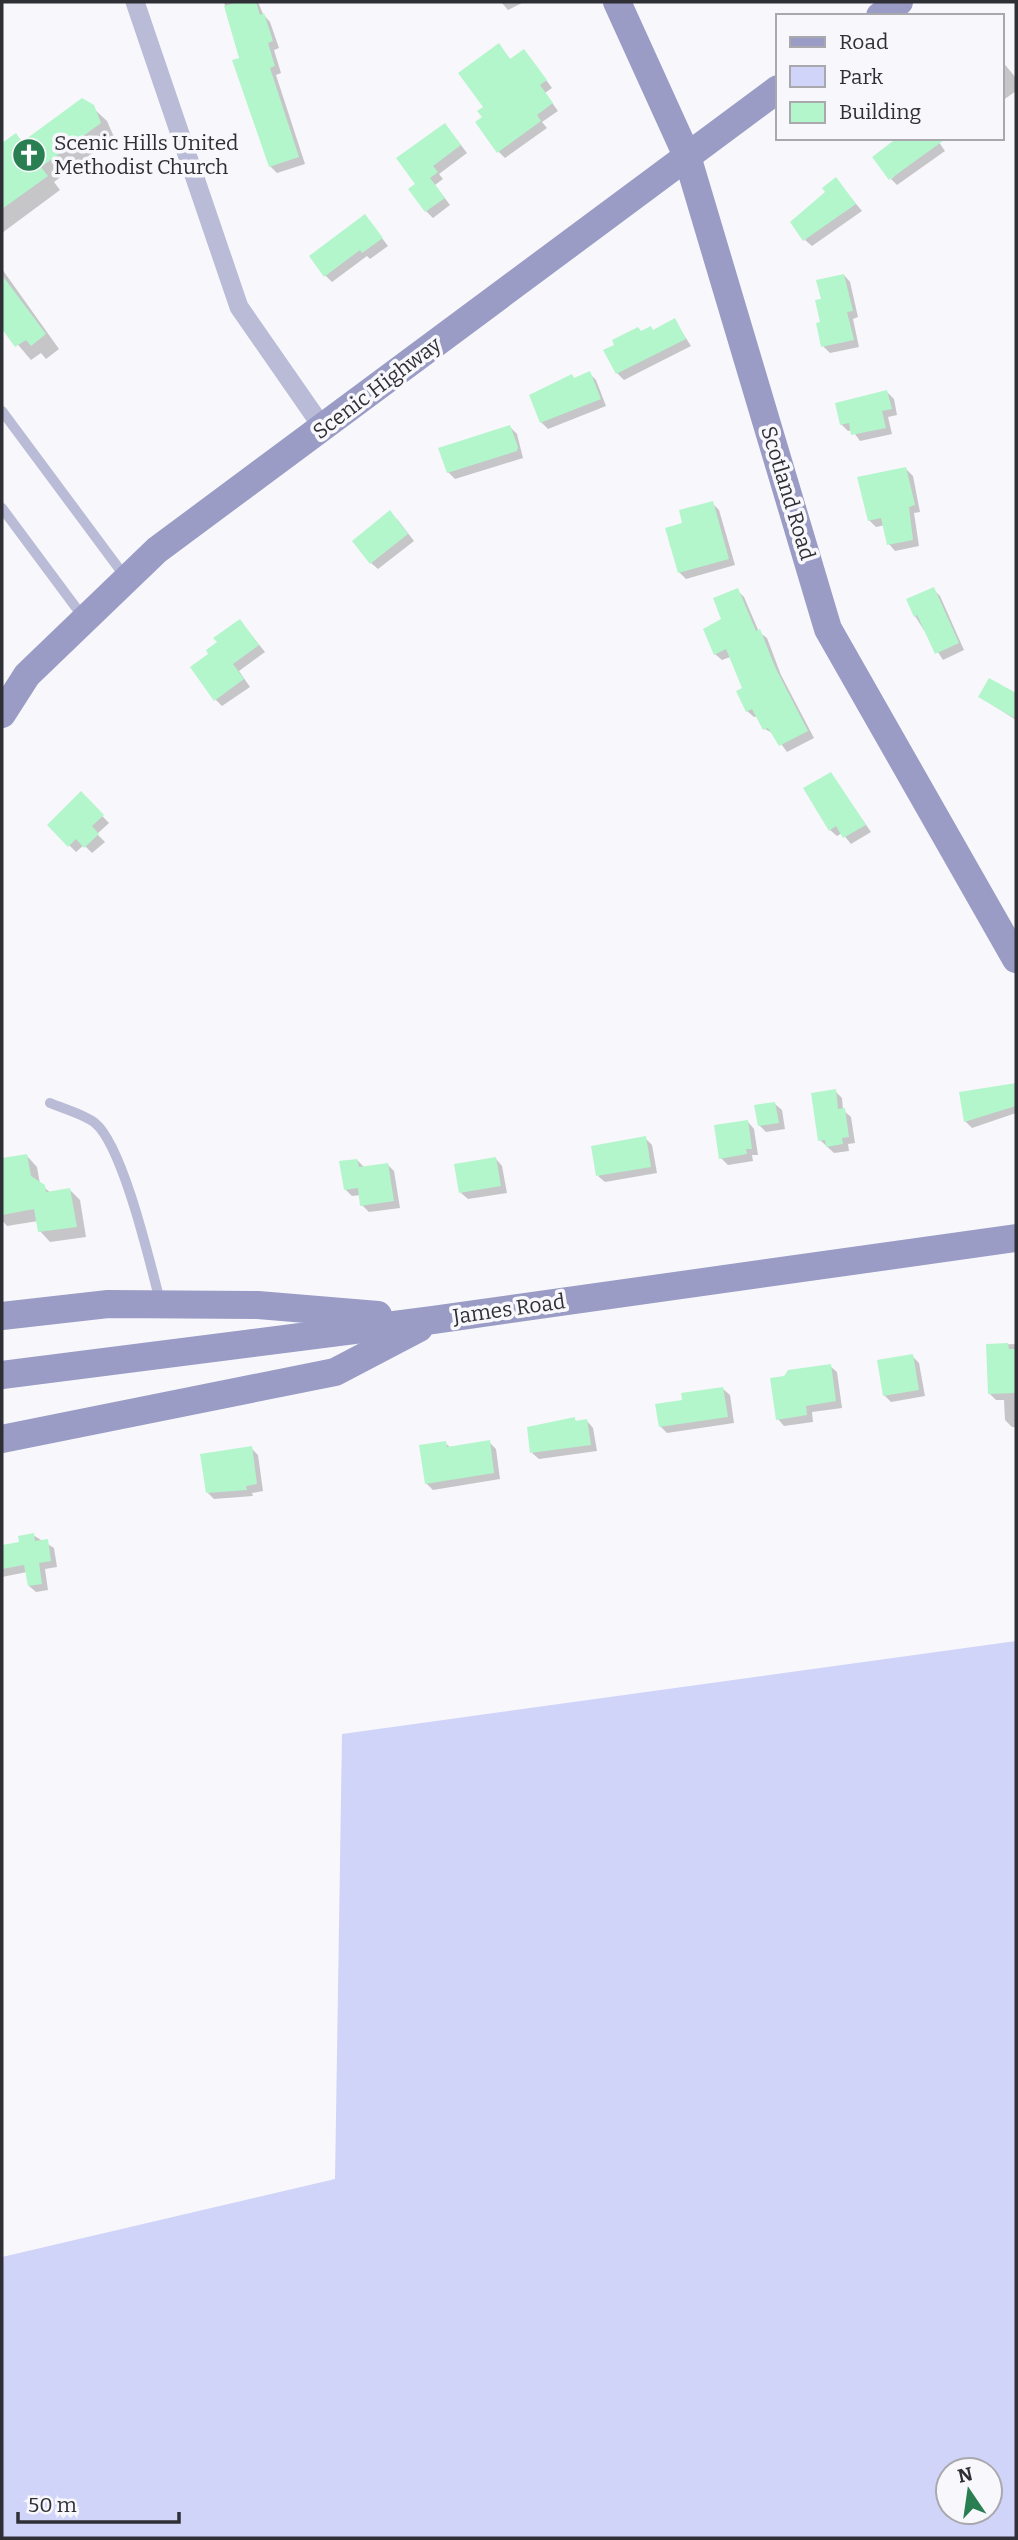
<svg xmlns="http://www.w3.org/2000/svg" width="1018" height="2540" viewBox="0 0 1018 2540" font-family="Bitter,serif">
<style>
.green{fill:#d1d4f9;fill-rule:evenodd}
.shadow{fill:#0003}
.building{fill:#b3f6cc}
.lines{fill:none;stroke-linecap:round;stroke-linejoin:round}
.lane{stroke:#b9bbd7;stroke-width:10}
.street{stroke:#b9bbd7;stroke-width:19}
.secondary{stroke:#9a9cc5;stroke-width:28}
.labels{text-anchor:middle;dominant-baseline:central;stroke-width:7;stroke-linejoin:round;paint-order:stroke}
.poi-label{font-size:21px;fill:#2f2f36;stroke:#f8f8fc;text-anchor:start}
.street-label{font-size:21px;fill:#2f2f36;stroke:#f8f8fc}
</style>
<rect width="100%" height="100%" fill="#f8f8fc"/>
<path class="green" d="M1016,1641V2538H2V2257L335,2179L342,1734ZM948,2470H990V2512H948Z"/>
<g class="shadow">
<polygon points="224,2 258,2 263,14 270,22 279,48 274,50 281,73 276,75 305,164 277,173 270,166"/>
<polygon points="501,2 524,2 508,10"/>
<polygon points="499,46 511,60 530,58 552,88 545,93 558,111 542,122 547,128 505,158 498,151 484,118"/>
<polygon points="1002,61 1016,78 1016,91 1002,101"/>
<polygon points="92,107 107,121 114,137 54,182 60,190 2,233 2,145 16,135 24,143"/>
<polygon points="451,132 467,153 439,174 443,179 435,185 450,205 433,218 426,211 418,184"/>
<polygon points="936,138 945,151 897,185 891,179"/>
<polygon points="836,180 862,211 812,246 805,240"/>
<polygon points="365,216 388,246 370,259 367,256 332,282 325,275"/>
<polygon points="2,269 59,349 46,359 41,353 31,360 2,326"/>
<polygon points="844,275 850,282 858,317 853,319 859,347 830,353 823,346 823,300"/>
<polygon points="675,321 691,346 624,380 617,373 642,332 654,331"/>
<polygon points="590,374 596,380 606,406 548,429 541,422 575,380"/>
<polygon points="887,392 894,399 897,415 888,417 892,434 860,441 852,430 848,431 841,424"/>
<polygon points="510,427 517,434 523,458 455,479 448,472"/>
<polygon points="906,469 913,476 920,512 914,513 919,546 895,551 889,544 885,525 876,527 869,520"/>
<polygon points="712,503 719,510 735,565 686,579 679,572 684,524"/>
<polygon points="397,519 414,541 378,569 371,563"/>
<polygon points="933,589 940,596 964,650 943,660 915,616"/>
<polygon points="737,590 744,597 759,632 767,638 781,675 814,738 787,752 774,734 765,729 758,716 754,717 747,711 744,689 730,657 722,660 715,654 724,619"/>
<polygon points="240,621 265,652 239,671 250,687 222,706 216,700 211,654"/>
<polygon points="989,680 1016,695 1016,720 980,697"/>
<polygon points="831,774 871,832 851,844 842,833 837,836 830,830"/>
<polygon points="81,794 109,823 97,834 105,842 92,853 84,845 76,852 49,825"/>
<polygon points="1016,1084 1016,1113 972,1128 965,1121 961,1094"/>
<polygon points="835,1091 842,1098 843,1110 851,1117 855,1143 848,1144 849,1151 834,1153 820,1140"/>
<polygon points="775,1104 782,1110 785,1129 766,1132 759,1125"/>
<polygon points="748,1122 754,1129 758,1155 752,1155 753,1161 728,1165 721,1158"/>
<polygon points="645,1138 652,1145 657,1173 605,1182 598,1176"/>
<polygon points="27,1156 37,1167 40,1184 51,1193 70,1190 80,1200 86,1237 50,1242 40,1231 38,1221 7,1226 2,1220 2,1160"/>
<polygon points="496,1159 502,1166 507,1193 468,1199 461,1193"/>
<polygon points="357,1160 365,1168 388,1165 394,1171 400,1208 369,1212 362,1205 361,1195 352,1196 345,1189"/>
<polygon points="1016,1344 1016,1427 1012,1427 1005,1420 1004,1400 996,1400 989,1393 988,1345"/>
<polygon points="912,1356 919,1363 925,1396 891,1402 884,1395"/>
<polygon points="830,1366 837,1372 842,1408 812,1412 813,1422 784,1426 778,1419"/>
<polygon points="723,1389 730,1395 734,1423 667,1433 660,1426 684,1402"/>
<polygon points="574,1419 577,1422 587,1421 593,1428 597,1451 539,1459 532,1453"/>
<polygon points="489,1442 496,1449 500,1479 433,1490 426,1483 445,1443 451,1448"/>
<polygon points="251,1448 258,1455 263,1491 252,1493 253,1496 214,1499 207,1492"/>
<polygon points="33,1535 54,1548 57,1567 45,1569 48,1590 36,1592 29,1586 27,1572 2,1577 2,1547 21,1543"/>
</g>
<g class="building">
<polygon points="238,2 256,2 260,15 264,13 273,41 268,43 275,66 270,68 299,157 269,167 232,60 239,58 224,6"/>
<polygon points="499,43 510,59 524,49 547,80 540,85 553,103 537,115 541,121 497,153 475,122 482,117 477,111 483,107 458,73"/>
<polygon points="82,98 94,105 101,123 41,167 48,176 2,209 2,143 16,133 22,142"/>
<polygon points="445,123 461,145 433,166 438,172 430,178 445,198 425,212 408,189 415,184 396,158"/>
<polygon points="897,138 947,138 889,180 872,157"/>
<polygon points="836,177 856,204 803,241 790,222 825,192 822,188"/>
<polygon points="365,214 383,238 362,253 360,250 324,277 309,256"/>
<polygon points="844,274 853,311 847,312 854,340 821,347 816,323 820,322 815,300 821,299 816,280"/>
<polygon points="2,275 46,334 31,346 26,340 15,347 2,329"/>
<polygon points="675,318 686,339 616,374 603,350 614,345 612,340 638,327 641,331 651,326 653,330"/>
<polygon points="590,371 601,399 540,423 529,395 572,374 574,378"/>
<polygon points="887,390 892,409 882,411 886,428 851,435 849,423 840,425 835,403"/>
<polygon points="510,425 518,447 517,451 447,473 438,448"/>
<polygon points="906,467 915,505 909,507 913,540 887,545 881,518 868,521 857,477"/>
<polygon points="713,501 729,559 678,573 665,528 682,523 679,510"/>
<polygon points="390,510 408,534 370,564 352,541"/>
<polygon points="934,587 959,643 935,654 917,615 914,617 906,599"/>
<polygon points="738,588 756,631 760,629 775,667 808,731 779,746 768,728 763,730 752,709 746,712 736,691 742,688 726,649 714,655 703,629 721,619 713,598"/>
<polygon points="240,619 259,645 233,664 244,679 214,701 190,667 208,654 206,650 217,642 213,638"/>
<polygon points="989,678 1016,693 1016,719 978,697"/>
<polygon points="831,772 866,825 843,838 836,826 829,831 803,788"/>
<polygon points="81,791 104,815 92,826 99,834 84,848 76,839 68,847 47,825"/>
<polygon points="1016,1083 1016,1106 964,1122 959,1092"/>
<polygon points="836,1089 838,1109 845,1108 849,1137 842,1138 843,1144 826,1147 825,1140 818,1141 811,1093"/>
<polygon points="775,1102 779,1123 758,1126 754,1105"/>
<polygon points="748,1120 752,1149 746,1149 747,1154 719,1159 714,1125"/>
<polygon points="646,1136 651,1167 596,1176 591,1146"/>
<polygon points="27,1154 31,1176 45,1185 46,1192 70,1188 77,1227 38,1232 34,1209 2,1215 2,1158"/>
<polygon points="496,1157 501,1186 459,1193 454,1164"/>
<polygon points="357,1159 359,1167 388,1163 394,1201 360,1206 358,1188 344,1190 339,1161"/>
<polygon points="1008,1343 1009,1349 1016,1349 1016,1393 988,1394 986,1344"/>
<polygon points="913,1354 919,1390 883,1396 877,1360"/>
<polygon points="831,1364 836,1401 806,1406 807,1415 776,1420 770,1378 784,1376 788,1370"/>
<polygon points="723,1387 728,1417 659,1427 655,1404 682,1400 681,1393"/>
<polygon points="575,1417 575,1421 587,1419 591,1445 530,1453 527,1427"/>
<polygon points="490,1440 494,1473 425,1484 419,1445 446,1441 447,1447"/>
<polygon points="252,1446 257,1484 246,1486 247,1490 206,1493 200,1454"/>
<polygon points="34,1533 35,1541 48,1539 51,1561 39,1563 42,1584 28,1586 24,1565 2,1569 2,1545 19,1542 18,1536"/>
</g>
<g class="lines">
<g class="lane">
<polyline points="2,411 126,578"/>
<polyline points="2,508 83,617"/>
<path d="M50,1103C64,1109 84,1114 95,1123C123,1146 150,1263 160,1301"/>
</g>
<polyline class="street" points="135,2 239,307 323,428"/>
<g class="secondary">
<polyline points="617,2 687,156 828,629 1016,959"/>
<polyline points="880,16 899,2"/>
<polyline points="2,714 27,675 157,550 778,89"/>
<polyline points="2,1316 108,1304 258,1305 378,1315"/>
<polyline points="2,1375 433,1320 1016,1238"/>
<polyline points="2,1439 335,1372 419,1328"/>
</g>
</g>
<defs>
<g id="church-disc" transform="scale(1.75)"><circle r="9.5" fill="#297e52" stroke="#f8f8fc"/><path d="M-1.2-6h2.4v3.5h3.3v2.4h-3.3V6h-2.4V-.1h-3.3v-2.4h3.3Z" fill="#fff"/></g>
</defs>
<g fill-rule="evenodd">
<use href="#church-disc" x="29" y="155"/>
</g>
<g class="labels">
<g class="poi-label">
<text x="54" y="143">Scenic Hills United<tspan x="54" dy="24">Methodist Church</tspan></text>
</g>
<g class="street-label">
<text transform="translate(377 388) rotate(-37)">Scenic Highway</text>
<text transform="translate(788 493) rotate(73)">Scotland Road</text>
<text transform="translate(509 1309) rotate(-8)">James Road</text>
</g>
</g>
<rect width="1018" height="2540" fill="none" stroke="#2f2f36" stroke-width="7"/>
<rect x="776" y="14" width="228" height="126" fill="#f8f8fc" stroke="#a8a8ad" stroke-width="2"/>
<rect x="790" y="37" width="35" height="10" fill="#9a9cc5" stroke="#a8a8ad" stroke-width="2"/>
<text x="839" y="49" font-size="21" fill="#2f2f36">Road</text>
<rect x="790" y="66" width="35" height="21" fill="#d1d4f9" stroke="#a8a8ad" stroke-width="2"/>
<text x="839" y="84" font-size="21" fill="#2f2f36">Park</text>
<rect x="790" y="102" width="35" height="21" fill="#b3f6cc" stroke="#a8a8ad" stroke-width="2"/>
<text x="839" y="119" font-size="21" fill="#2f2f36">Building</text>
<g transform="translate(969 2491) rotate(347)"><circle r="33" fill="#f8f8fc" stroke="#a8a8ad" stroke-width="2"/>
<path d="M0-5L12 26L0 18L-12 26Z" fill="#297e52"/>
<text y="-10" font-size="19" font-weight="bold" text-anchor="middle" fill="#2f2f36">N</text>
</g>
<path d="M18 2512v10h161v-10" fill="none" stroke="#2f2f36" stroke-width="3.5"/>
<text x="28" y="2512" font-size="21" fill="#2f2f36" stroke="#f8f8fc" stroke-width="5" paint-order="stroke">50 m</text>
</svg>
